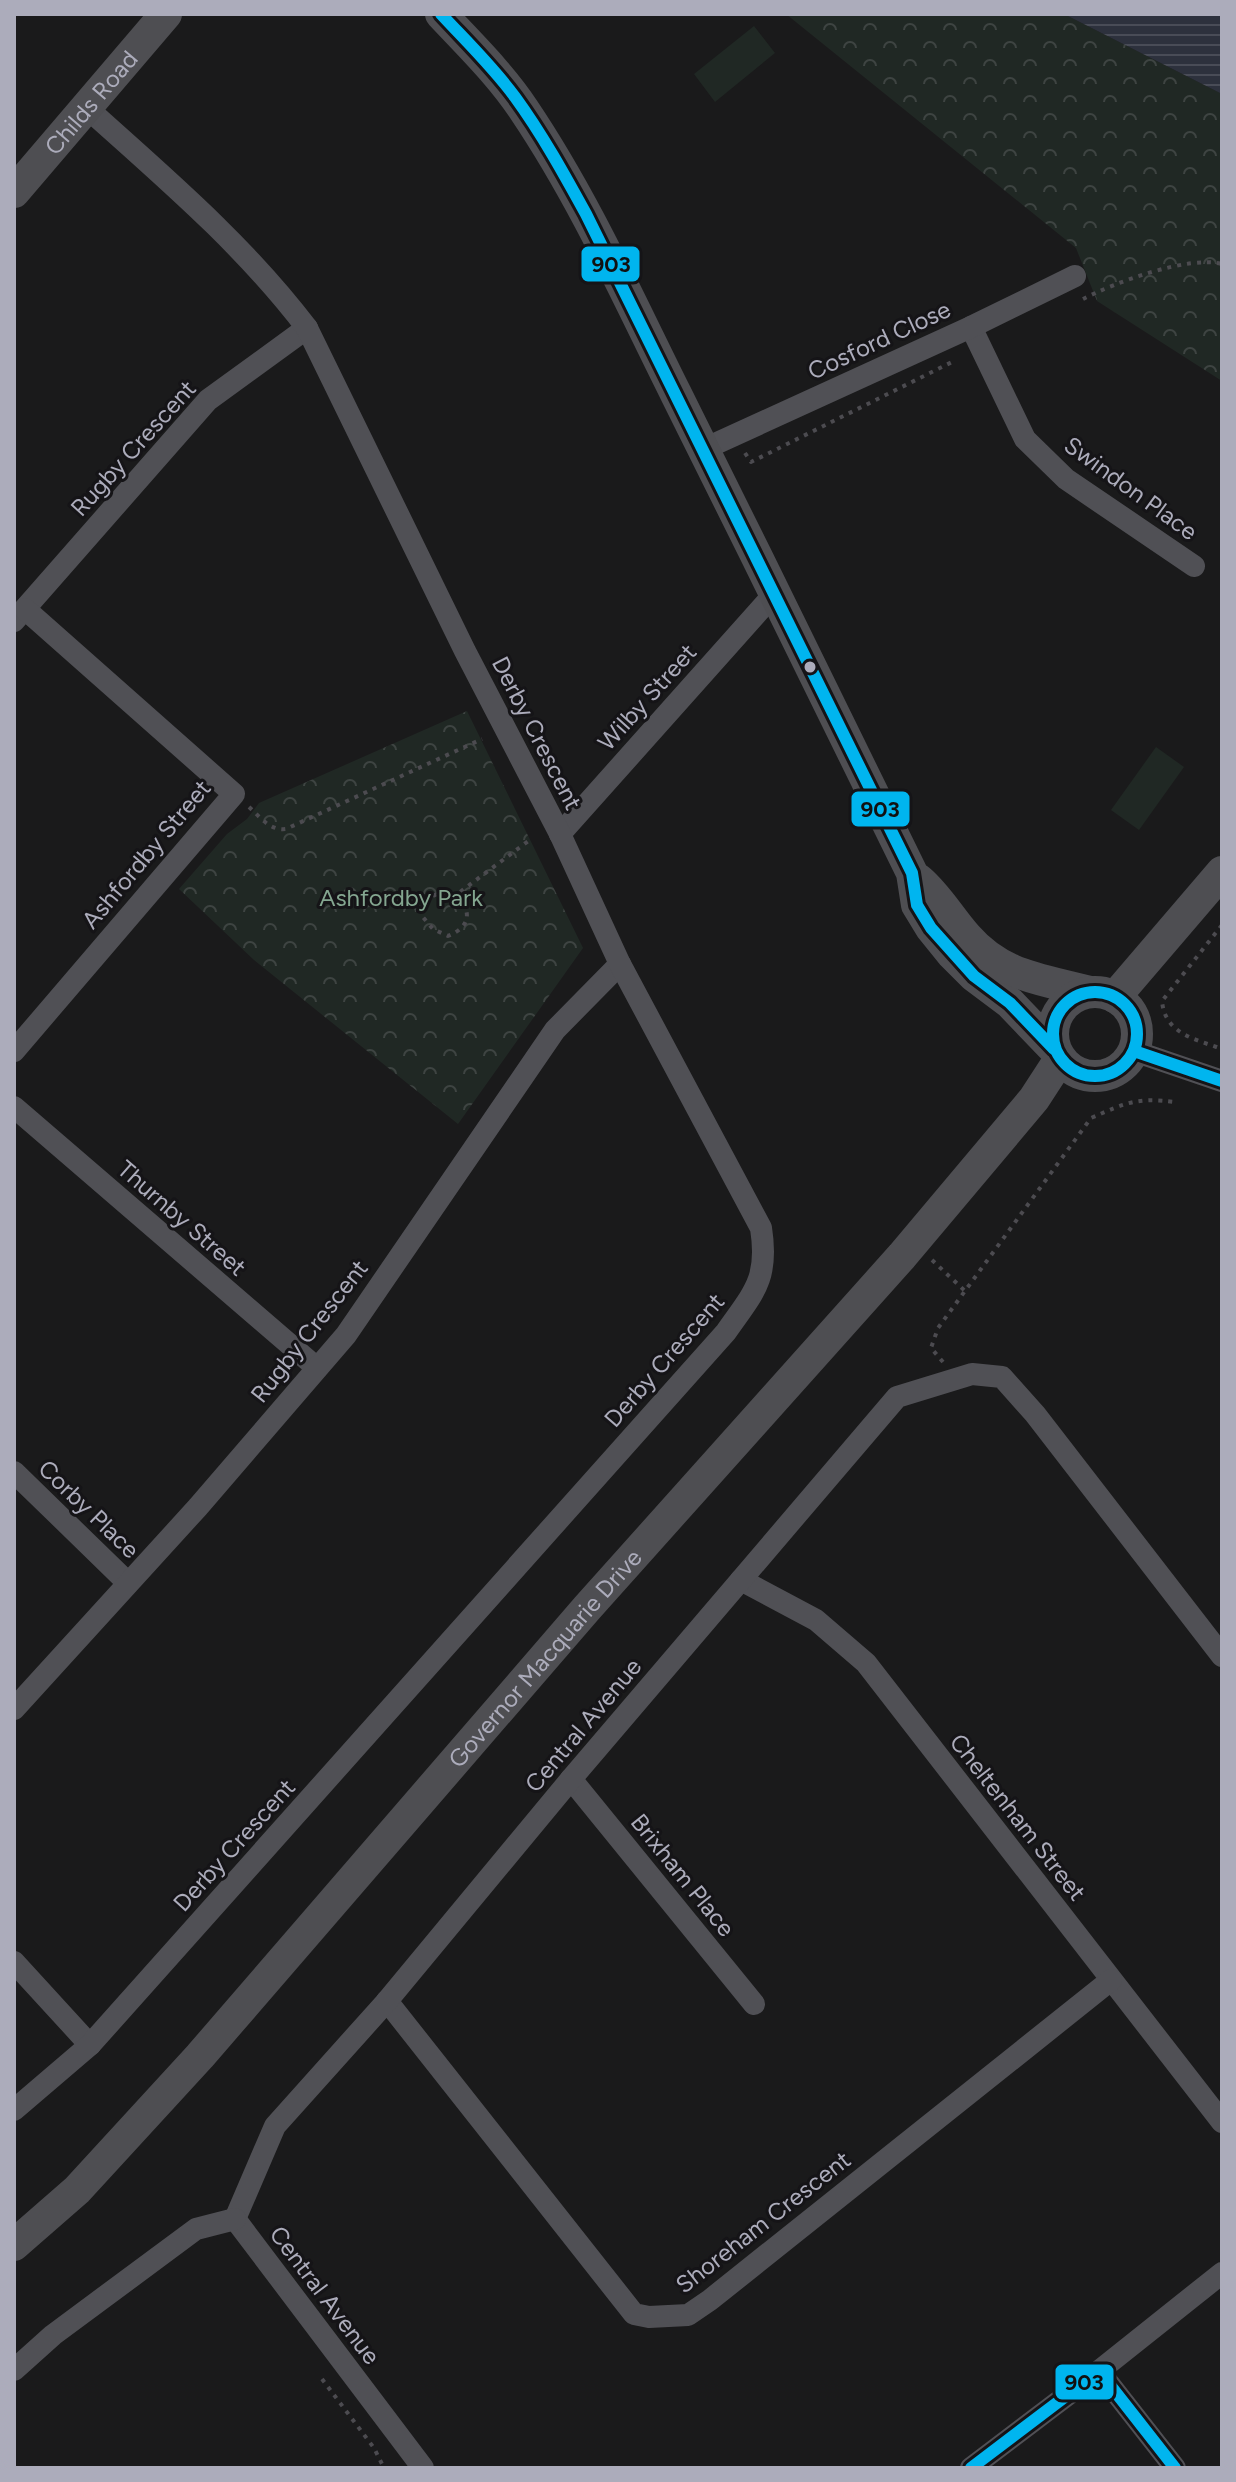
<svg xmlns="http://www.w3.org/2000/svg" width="1236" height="2482" viewBox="0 0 1236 2482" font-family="Figtree,sans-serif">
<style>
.forest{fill:url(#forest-crowns)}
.pitch{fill:#202824}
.water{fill:url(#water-rules)}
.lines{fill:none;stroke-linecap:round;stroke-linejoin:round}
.path{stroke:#4c4b50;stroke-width:4;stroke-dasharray:4 6;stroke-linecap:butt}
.street{stroke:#505055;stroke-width:22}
.secondary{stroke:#4e4e52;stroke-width:32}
.bus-1-casing{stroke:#151417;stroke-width:18}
.bus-1{stroke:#00b5ef;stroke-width:12}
.bus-dot{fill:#acacbb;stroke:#151417;stroke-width:3}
.labels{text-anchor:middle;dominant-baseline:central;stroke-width:6;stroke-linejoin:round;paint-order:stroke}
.street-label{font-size:24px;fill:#acacbb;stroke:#151417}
.park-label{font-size:24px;fill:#84a690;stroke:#151417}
.line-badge{stroke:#151417;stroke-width:3}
.pale-badge-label{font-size:22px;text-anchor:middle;font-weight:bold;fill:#111}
</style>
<defs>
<pattern id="forest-crowns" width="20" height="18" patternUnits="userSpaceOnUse" patternTransform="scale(2)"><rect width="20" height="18" fill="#202824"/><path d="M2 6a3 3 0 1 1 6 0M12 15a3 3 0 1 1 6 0" fill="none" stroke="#3e4442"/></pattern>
<pattern id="water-rules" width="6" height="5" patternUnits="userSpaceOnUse" patternTransform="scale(2)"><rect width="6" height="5" fill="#2d313d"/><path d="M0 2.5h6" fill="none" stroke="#494c57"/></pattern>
</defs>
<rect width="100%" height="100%" fill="#1a1a1b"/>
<g class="forest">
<polygon points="786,14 1064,14 1222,94 1222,381 1097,301 1076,248"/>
<polygon points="467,711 583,948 458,1124 254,960 179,889 227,834 247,819 259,803"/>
</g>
<g class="pitch">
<polygon points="754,26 775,53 715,102 694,74"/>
<polygon points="1156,747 1184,767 1139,830 1111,810"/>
</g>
<polygon class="water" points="1064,14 1222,14 1222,94"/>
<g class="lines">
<g class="path">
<path d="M1083,299C1114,283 1188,255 1222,264"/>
<polyline points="745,453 751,462 952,362"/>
<path d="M249,807C260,817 270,831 286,829L482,739"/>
<path d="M456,895C439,888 422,898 422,916L433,929L448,936C470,927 473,912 456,895L531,839"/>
<path d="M1222,925L1162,1001C1165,1034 1195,1039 1222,1049"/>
<polyline points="932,1260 965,1291"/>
<path d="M943,1362L931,1348L938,1328L1091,1118C1126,1103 1136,1097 1175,1102"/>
<polyline points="322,2379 374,2448 384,2468"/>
</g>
<g class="street">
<polyline points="971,327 1025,439 1066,479 1194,566"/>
<polyline points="704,449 971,327 1075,276"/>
<polyline points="14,621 208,400 307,328"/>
<polyline points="560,834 774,594"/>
<polyline points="14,1051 234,794 25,609"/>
<polyline points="1134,1051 1222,1081"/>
<polyline points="14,1107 317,1368"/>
<polyline points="14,1472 128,1583"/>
<polyline points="741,1580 816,1620 866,1663 1222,2122"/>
<polyline points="14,1709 198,1507 346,1335 555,1030 620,964"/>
<polyline points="571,1779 754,2004"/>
<polyline points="14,1962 90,2045"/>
<polyline points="387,2001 634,2314 649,2317 688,2315 710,2300 1111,1980"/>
<path d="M14,2110L90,2045L726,1332C754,1292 769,1279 761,1228L620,964L560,834L465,651L307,328C243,244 165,178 87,108"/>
<polyline points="235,2219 275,2126 387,2001 571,1779 897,1397 972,1374 1002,1377 1035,1414 1222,1656"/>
<polyline points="235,2219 423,2468"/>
<polyline points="14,2370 53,2335 196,2229 235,2219"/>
<polyline points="1099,2371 1175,2468"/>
<polyline points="971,2468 1099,2371 1222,2273"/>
</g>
<g class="secondary">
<path d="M441,14C470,45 501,75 524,110C584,199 628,298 676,394C756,553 833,714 912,873L917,905L931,928L952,954L974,976L1010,1003L1054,1049"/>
<path id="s1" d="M14,192L166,14"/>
<path d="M919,880C938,896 950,918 967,937C1002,977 1042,979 1090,992"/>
<circle cx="1095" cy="1034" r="42"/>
<polyline points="1115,997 1222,872"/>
<path id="s2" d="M14,2245L77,2190L200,2056L587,1608L902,1256L1034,1099L1060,1059"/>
</g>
<g class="bus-1-casing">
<g id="bus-1">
<path d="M441,14C466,41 493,67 515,97C542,134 564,174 586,214L912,873L917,905L931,928L974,976L1010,1003L1054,1049"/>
<circle cx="1095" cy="1034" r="42"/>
<polyline points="1134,1051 1222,1081"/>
<polyline points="971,2468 1099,2371 1175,2468"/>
</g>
</g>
<use href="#bus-1" class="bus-1"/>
</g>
<circle class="bus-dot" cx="810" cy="667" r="7"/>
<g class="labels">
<g class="street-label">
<text stroke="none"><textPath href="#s1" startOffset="118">Childs Road</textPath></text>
<text transform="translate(879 340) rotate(-25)">Cosford Close</text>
<text transform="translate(133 448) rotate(-48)">Rugby Crescent</text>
<text transform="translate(1131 488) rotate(36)">Swindon Place</text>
<text transform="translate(647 697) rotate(-48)">Wilby Street</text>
<text transform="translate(537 733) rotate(63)">Derby Crescent</text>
<text transform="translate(146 854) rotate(-50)">Ashfordby Street</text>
<text transform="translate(182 1218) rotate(41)">Thurnby Street</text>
<text transform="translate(309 1331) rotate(-52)">Rugby Crescent</text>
<text transform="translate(664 1360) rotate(-49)">Derby Crescent</text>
<text transform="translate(89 1509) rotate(44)">Corby Place</text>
<text stroke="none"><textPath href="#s2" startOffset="792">Governor Macquarie Drive</textPath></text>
<text transform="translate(583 1725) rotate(-50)">Central Avenue</text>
<text transform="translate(1018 1817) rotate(52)">Cheltenham Street</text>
<text transform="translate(234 1845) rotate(-48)">Derby Crescent</text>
<text transform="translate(683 1875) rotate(51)">Brixham Place</text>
<text transform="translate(763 2222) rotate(-38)">Shoreham Crescent</text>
<text transform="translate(325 2295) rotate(53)">Central Avenue</text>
</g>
<g class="park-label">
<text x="401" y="897">Ashfordby Park</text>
</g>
</g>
<g class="line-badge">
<rect x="580" y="245" width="61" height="38" rx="8" fill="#00b5ef"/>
<rect x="850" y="790" width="61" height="38" rx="8" fill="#00b5ef"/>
<rect x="1054" y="2363" width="61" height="38" rx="8" fill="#00b5ef"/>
</g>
<g class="pale-badge-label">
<text x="611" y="272">903</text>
<text x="880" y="817">903</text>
<text x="1084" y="2390">903</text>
</g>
<rect width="1236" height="2482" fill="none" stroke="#acacbb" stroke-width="32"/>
</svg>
